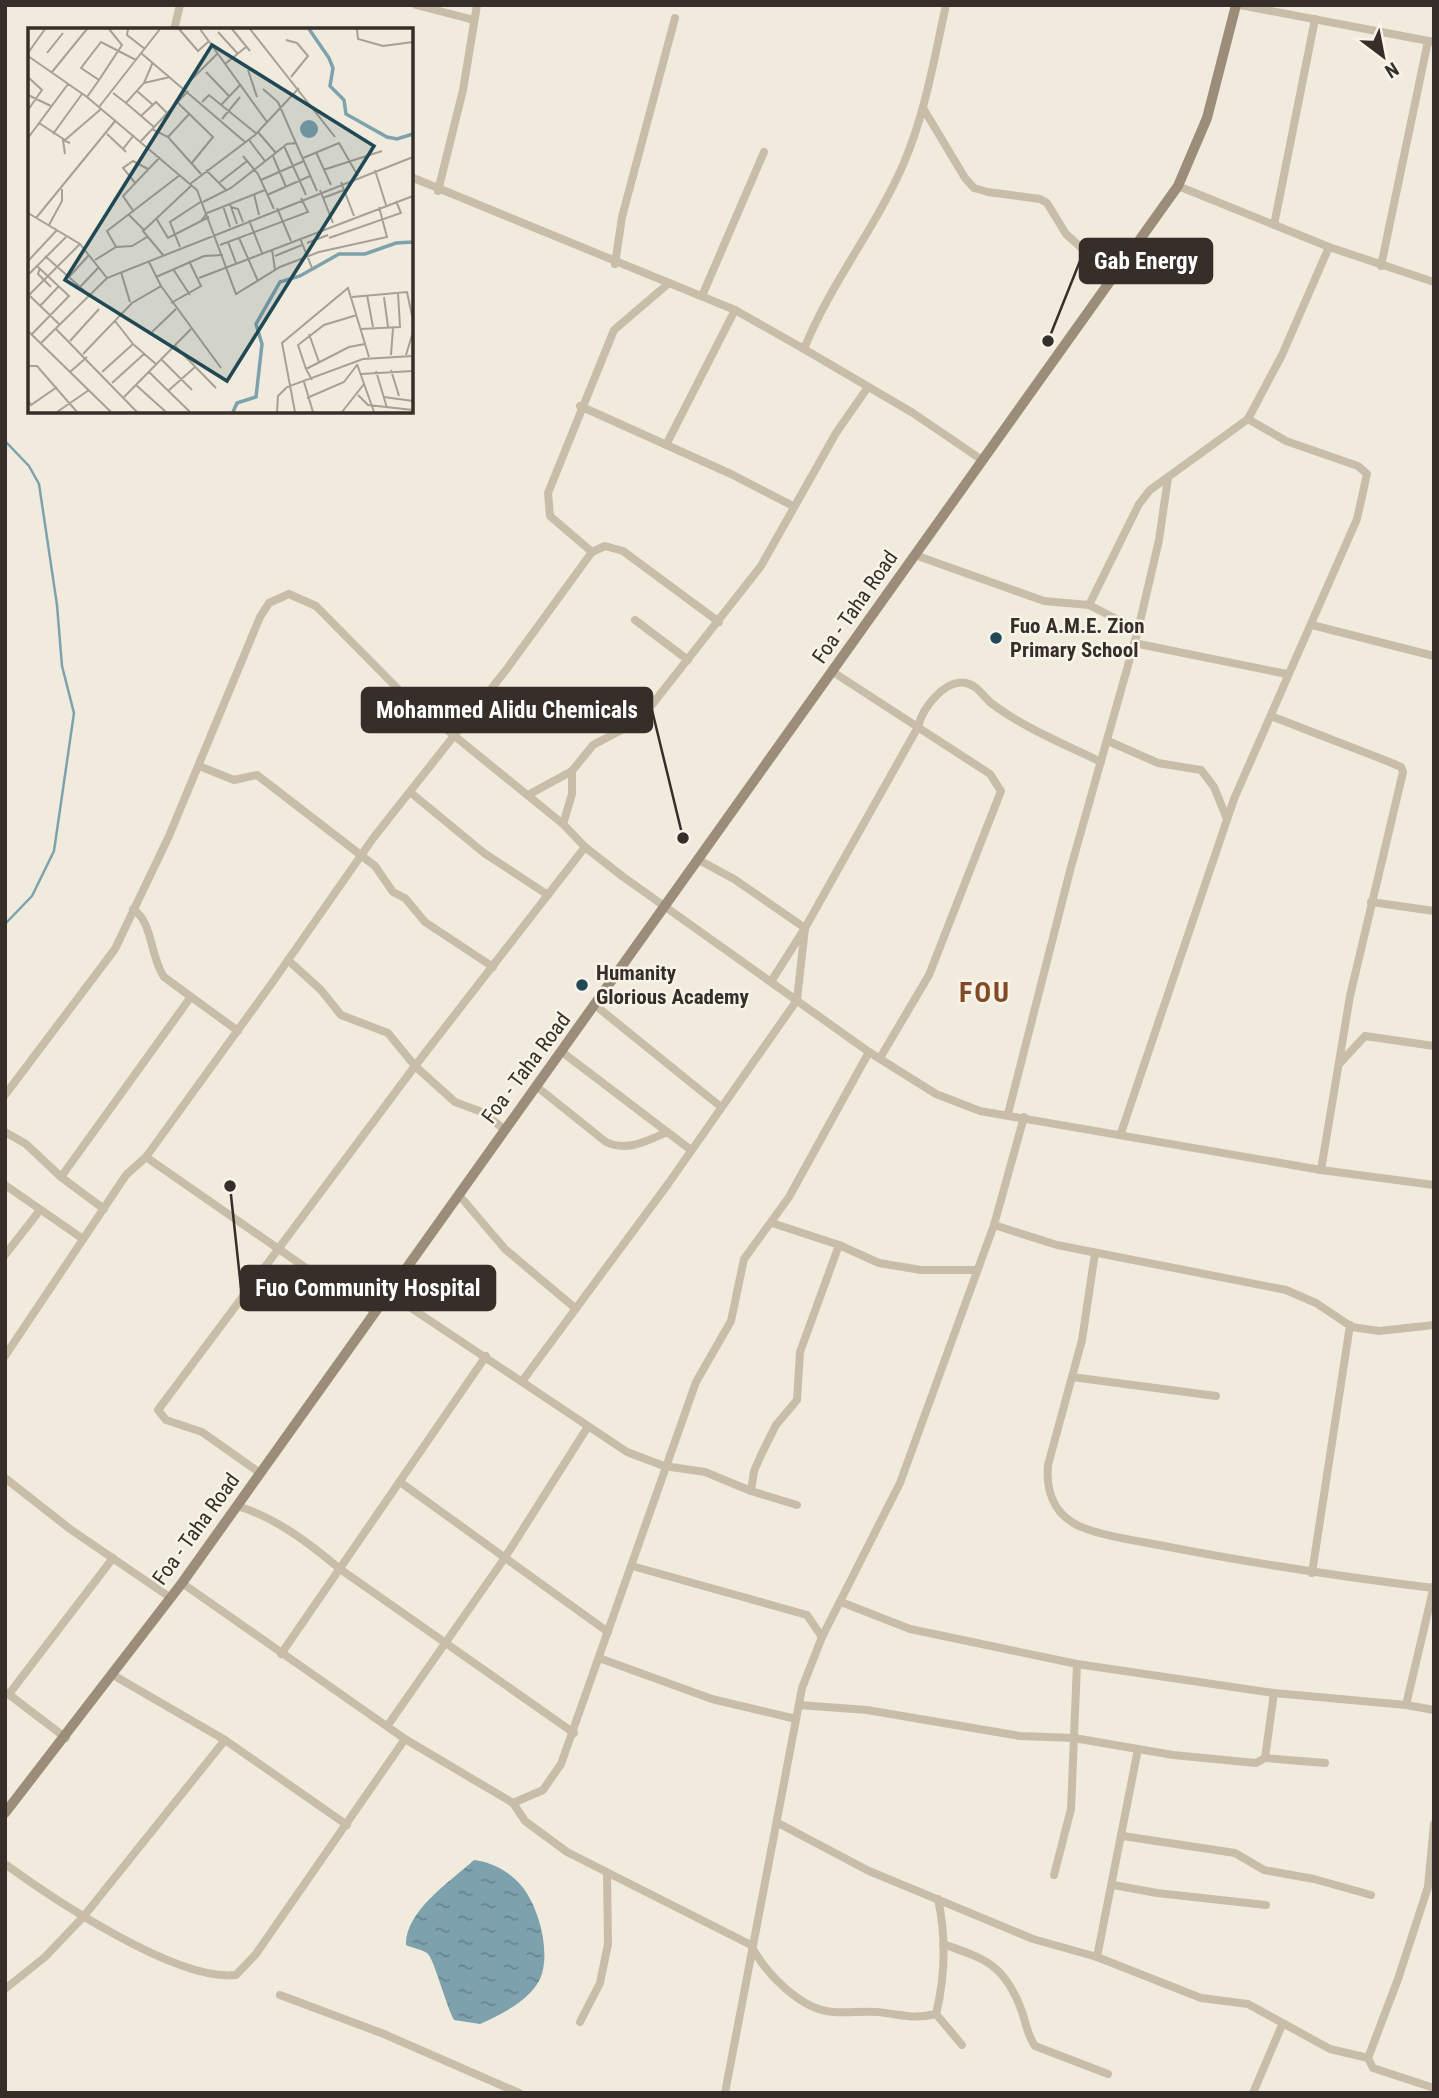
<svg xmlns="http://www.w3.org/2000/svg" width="1439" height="2098" viewBox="0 0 1439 2098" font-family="'Roboto Condensed',sans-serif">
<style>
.water{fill:url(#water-ripples)}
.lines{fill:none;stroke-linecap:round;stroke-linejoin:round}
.stream{stroke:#7da2ad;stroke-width:2.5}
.street{stroke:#c8bda9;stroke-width:8}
.secondary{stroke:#9c8d7a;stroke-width:10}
.poi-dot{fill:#204855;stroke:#f9f4e9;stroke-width:2.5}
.labels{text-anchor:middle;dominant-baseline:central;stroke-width:5;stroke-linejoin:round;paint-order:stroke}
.street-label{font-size:21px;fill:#362f29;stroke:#f9f4e9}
.poi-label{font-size:21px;font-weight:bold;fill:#362f29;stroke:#f9f4e9;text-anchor:start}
.district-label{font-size:28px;font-weight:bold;letter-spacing:2px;fill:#814c25;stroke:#f9f4e9}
.inset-river{fill:none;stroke:#7da2ad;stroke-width:3.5}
.inset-road{fill:none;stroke:#a6a095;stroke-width:2}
.view{fill:#204855;fill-opacity:0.15;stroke:#204855;stroke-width:3.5}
.inset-edge{fill:none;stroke:#362f29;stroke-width:3.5}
.leader{fill:none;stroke:#362f29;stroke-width:2.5}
.callout-dot{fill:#362f29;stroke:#f9f4e9;stroke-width:2.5}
.callout{fill:#362f29;stroke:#362f29;stroke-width:2.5}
.callout-label{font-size:23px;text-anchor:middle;font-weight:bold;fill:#fff}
</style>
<defs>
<pattern id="water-ripples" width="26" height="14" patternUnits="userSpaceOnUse" patternTransform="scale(1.75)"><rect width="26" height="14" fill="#7da2ad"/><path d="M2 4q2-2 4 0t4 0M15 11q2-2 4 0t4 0" fill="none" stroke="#67848d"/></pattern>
</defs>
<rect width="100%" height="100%" fill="#f1ebdd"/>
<path class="water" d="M474,1860C490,1862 505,1869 517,1881C538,1901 552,1952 540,1979C529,2001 502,2014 480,2024L454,2020C446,2006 434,1958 427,1953C421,1949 412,1948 406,1945C405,1911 451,1881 474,1860Z"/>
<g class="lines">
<polyline class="stream" points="5,441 29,466 39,484 57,605 62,666 74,713 54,851 32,896 5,924"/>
<g class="street">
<polyline points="416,5 474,20"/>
<path d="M946,5C934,59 925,115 903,165C875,229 830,284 804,349L913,413L982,460"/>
<polyline points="1240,5 1434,42"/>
<polyline points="174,30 180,5"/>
<polyline points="923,108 965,178 974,188 988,192 1040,199 1047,203 1066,234 1115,278"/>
<polyline points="411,177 735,310 804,349"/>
<polyline points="1178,186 1329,247 1434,282"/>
<polyline points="438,191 463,90 477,5"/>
<polyline points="1274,225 1315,19"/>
<polyline points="615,264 622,217 675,18"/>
<polyline points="1381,266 1428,41"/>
<polyline points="702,296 764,152"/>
<polyline points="580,406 731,474 793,506"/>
<polyline points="666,445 735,310"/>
<polyline points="592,552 550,516 548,493 614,330 669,283"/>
<polyline points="915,555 1044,601 1089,605 1138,630 1071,867 1008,1114"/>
<polyline points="1089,605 1139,504 1150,490 1248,419 1282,355 1329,247"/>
<polyline points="635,620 688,660"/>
<polyline points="1312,625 1434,656"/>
<polyline points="1138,630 1159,540 1168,478"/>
<polyline points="1134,643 1287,674"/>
<polyline points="833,672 990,774 1001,791 929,975 880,1058"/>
<polyline points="1271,716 1387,761 1401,767 1403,772 1350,996 1321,1170"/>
<polyline points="1108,741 1158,763 1201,770 1214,787 1227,819"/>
<polyline points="199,766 234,780 257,775 375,866 393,892 405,898 425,922 493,967"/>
<polyline points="410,792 484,853 548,895"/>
<polyline points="528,795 572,771 593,745 635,723 647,711 761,566 836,433 868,387"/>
<polyline points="563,824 572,794 572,771"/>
<polyline points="697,859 734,879 805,928"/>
<polyline points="1371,902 1434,911"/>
<path d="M133,909C153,922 150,957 164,977L238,1031"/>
<polyline points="288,960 321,990 341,1015 388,1033 415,1066 455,1102 482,1112 504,1129"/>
<path d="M772,980L805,928L918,727C922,709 944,679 966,683C977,685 983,696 991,703C1024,728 1064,744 1101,762"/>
<polyline points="596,1006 721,1107"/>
<polyline points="562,1052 691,1150"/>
<polyline points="1341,1062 1365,1036 1434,1046"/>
<path d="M536,1086L606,1142C627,1152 647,1141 667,1132"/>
<polyline points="5,1095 115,949 169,836 260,617 269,603 289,594 316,606 404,695 563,824 585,847 622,876 869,1052 936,1094 980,1111 1321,1170 1434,1185"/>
<polyline points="5,1132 26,1144 61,1177 104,1209"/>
<polyline points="1121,1133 1234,799 1357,519 1367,474 1358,466 1286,441 1248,419"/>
<polyline points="146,1157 345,1295 374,1311"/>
<polyline points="61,1177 190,998"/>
<polyline points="5,1185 83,1239"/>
<polyline points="459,1195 505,1249 575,1308"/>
<polyline points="772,1223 839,1245 879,1263 921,1270 976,1270"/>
<polyline points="994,1225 1057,1245 1286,1290 1316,1303 1352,1327 1379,1331 1434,1325"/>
<path d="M1095,1253L1082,1340L1048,1465C1046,1488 1052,1511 1075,1524C1094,1535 1145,1542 1169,1547C1257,1564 1344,1577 1433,1588"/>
<polyline points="5,1255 40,1210"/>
<polyline points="387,1292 627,1452 664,1466 705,1472 751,1491 797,1505"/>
<polyline points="5,1356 126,1175 146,1157 272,983 374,837 506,670 592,552 605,546 623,551 719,622"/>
<polyline points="1072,1377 1216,1396"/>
<polyline points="523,1380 668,1184 797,1000 805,928"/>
<polyline points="260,1473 202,1432 166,1420 158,1410 415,1066 585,847"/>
<polyline points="5,1478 70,1529 171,1598"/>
<polyline points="400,1482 608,1632"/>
<polyline points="751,1491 754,1471 762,1453 776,1425 797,1400 800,1352 839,1245"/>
<path d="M237,1506C275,1517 309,1543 340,1569L574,1733"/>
<polyline points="632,1566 807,1615 822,1637"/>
<polyline points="1312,1573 1350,1325"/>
<path d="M182,1583L405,1739L513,1803L525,1821L567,1852L751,1945C765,1973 801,2010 833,2012C848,2013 863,2011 877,2012C901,2014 912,2020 936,2014"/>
<polyline points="841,1602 910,1629 1077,1664 1274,1693 1406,1705 1434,1710"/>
<polyline points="281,1654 486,1356"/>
<polyline points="599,1658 712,1699 796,1719"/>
<polyline points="113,1675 225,1740 347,1825"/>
<polyline points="7,1693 66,1738"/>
<polyline points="9,1694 113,1558"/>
<polyline points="799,1705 867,1710 1020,1736 1074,1738 1173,1755 1256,1763 1265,1758 1274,1693"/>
<polyline points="1406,1705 1434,1586"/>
<polyline points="388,1725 504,1559 587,1428"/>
<polyline points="1265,1758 1325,1763"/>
<polyline points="513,1803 543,1790 561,1764 696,1382 731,1321 744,1259 789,1197 869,1052"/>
<polyline points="778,1823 869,1871 1033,1939 1097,1957 1201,1998 1248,2004 1330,2049 1368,2058 1373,2068 1434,2088"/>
<polyline points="1123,1836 1235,1853 1264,1870 1314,1879 1371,1895"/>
<path d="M5,1864C53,1899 177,1982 236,1975L256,1954L405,1739"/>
<polyline points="1054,1875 1071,1809 1077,1664"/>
<polyline points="1113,1885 1157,1893 1266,1905"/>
<path d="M938,1899C946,1936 945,1977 936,2014L962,2045"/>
<path d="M943,1944C985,1959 1004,1964 1021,2009C1026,2022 1027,2035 1035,2046L1108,2074"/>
<polyline points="1097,1957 1138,1749"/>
<polyline points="5,1989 45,1957 84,1916 225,1740"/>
<polyline points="280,1995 384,2034 519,2093"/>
<polyline points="580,2022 600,1983 608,1944 607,1874"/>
<polyline points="1368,2058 1398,1979 1428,1887 1434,1824"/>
<polyline points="725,2093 802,1688 822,1637 900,1483 994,1225 1024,1117"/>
<polyline points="1253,2093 1282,2025"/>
</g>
<polyline class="secondary" points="5,1813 182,1583 1178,186 1207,118 1236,5"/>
</g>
<g class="poi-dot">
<circle cx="996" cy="638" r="7"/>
<circle cx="582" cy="985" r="7"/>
</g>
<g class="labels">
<g class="street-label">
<text transform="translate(855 607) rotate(-55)">Foa - Taha Road</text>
<text transform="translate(526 1068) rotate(-53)">Foa - Taha Road</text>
<text transform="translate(196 1529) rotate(-54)">Foa - Taha Road</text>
</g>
<g class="poi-label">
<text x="1010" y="626">Fuo A.M.E. Zion<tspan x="1010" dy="24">Primary School</tspan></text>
<text x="596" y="973">Humanity<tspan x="596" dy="24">Glorious Academy</tspan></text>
</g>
<g class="district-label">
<text x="985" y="992">FOU</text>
</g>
</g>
<g transform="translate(28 28)">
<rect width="385" height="385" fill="#f1ebdd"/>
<path d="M272 101a9 9 0 1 1 18 0a9 9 0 1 1-18 0Z" fill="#7da2ad"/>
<path class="inset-river" d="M281,1L301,30L305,40L302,58L316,72L318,86L359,109L369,111L385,106M205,384L209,375L228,369L234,316L228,296L252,254L272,248L311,226H337L368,215L385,214"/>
<path class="inset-road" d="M100,1L99,7L117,21M151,1L170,23L180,14M172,1L239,94M204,1L222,23M222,1L307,109M329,1L330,11L355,18L385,14M190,4L210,26M258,12L269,15L280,28L263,49M0,25L17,1M19,25L35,5M113,25L217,114M0,28L59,69L169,162L208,266L252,239L291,224L359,209L351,179M197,36L218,19M220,42L229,69M24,44L59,1M178,44L201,68M0,49L14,62L0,82M71,52L94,17L81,1M116,55L142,49M156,59L189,26M235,61L250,74L289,163M109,63L125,77M85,65L98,75L116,55L125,34M0,67L23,78M59,69L71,52L53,40L73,14L108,32M149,74L185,109L163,136M174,74L181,67L229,106M98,75L126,99M193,77L213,56M71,79L132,1M113,88L128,74L139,85M194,91L212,69M11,95L37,112L73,81M124,101L140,109L173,146M230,104L248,125M25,106L54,66M79,106L95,121M140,109L162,85M0,110L40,56M221,112L237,133M113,113L160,63M256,118L278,167M98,124L95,121L106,107M288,124L303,157M37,126L35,112L42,115M215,128L230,146L246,181M245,128L258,159M275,130L311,115L330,148M178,142L198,162M295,142L354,123M347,142L358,177M233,152L276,133M192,154L219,133M313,154L326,188M108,156L95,140L105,133L120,141M162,156L227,107L271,60M292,162L305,195M226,166L231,187M239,167L282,148M295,170L316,162M175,174L203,160L259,116L268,115M202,176L209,196M195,178L202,199M203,179L210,181L215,194M249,180L263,213M106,184L95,168L132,129M0,185L52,216L79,250M101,187L116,202M8,190L88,92M128,190L140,210L181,189M221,192L234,225M173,193L179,185L237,162M21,197L34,173V161M211,210L230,253M272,210L284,240M301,210L373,185L368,173M200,214L208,235M279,215L300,207M192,217L280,184L273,170M88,219L79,203L152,147M152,219L142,194L174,173M244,221L247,242M135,227L115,203L164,157M17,228L60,266M247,228L274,217M67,232L88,219L104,218L119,209M0,233L29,202M12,240L10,246L23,259M145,241L162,267M93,244L102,274M0,247L38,209M41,249L61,227M128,249L176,228L195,227M171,250L385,168M133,258L193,340M52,259L71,239M1,267L52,216M339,267L345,299M2,268L31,296M324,269L379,264L385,292M356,269L360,299M143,275L173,258L161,233M12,278L31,258M87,293L105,316M27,300L109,384M333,301L372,299L370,265M0,303L83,384M124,304L148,281M4,306L41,268L9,238M281,306L291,334M42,313L71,281M13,315L79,250L385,129M147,318L188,360M55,326L104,275L133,258L121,234M363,327L365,300M378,327L385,304M134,332L164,362M329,336L346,384M0,338H9L49,384M278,341L270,317L296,297L329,287M363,342L371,368M348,343L359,380M42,344L59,329M74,344L105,316L129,337M121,344L162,384M333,346L385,343M284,352L278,341L321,319L337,316M276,354L285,384M84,355L116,326M108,357L138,384M140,363L167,339M330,367L340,377L385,382M96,369L163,301M356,369L385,373M279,370L316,354L329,337M0,372L3,377L29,359M29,384L61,362M249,384L250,368L259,359L335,331L385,328M267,384L254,315L320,260L341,329M314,384L336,356"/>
<path class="view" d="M184,17L346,118L199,353L37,252Z"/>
<rect width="385" height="385" class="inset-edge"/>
</g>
<path class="leader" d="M1048 341L1080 261M683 838L652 710M230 1186L241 1288"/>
<g class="callout-dot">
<circle cx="1048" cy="341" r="7"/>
<circle cx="683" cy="838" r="7"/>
<circle cx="230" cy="1186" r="7"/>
</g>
<g class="callout">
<rect x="1080" y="239" width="132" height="44" rx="7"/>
<rect x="362" y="688" width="290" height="44" rx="7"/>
<rect x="241" y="1266" width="254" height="44" rx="7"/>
</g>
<g class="callout-label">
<text x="1146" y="269">Gab Energy</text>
<text x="507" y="718">Mohammed Alidu Chemicals</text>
<text x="368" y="1296">Fuo Community Hospital</text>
</g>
<rect width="1439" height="2098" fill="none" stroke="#362f29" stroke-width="14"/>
<g transform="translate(1383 56) rotate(148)" stroke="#f9f4e9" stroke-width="5" paint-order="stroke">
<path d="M0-5L12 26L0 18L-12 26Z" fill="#362f29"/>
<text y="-10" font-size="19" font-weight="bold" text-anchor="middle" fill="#362f29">N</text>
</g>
</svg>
